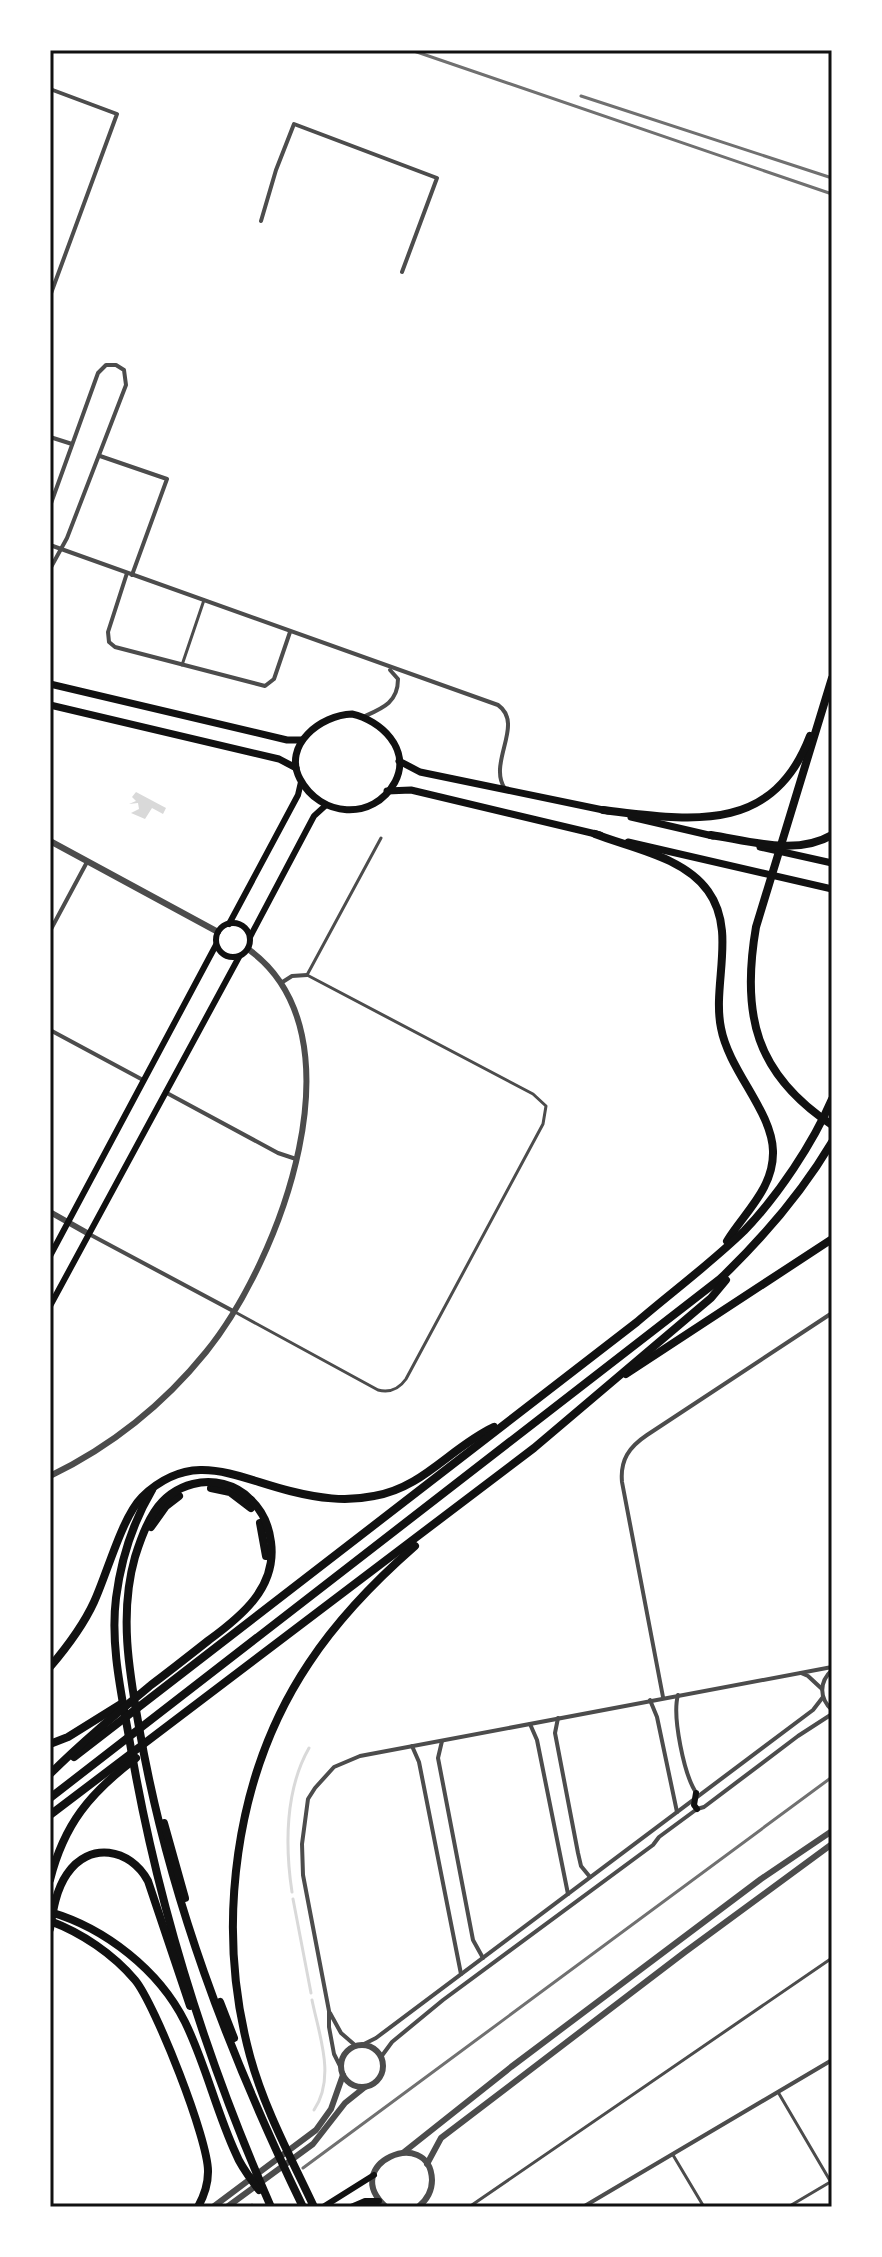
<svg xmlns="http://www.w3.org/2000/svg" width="882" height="2257" viewBox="0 0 882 2257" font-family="'Playfair Display',serif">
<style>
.water{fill:#d9d9d9}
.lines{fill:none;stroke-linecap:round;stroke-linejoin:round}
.stream{stroke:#d9d9d9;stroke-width:3}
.pedestrian{stroke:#4c4c4c;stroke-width:3}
.minor{stroke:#4c4c4c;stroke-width:4}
.tertiary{stroke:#4c4c4c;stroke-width:6}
.secondary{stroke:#111;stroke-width:6}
.primary{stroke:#111;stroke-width:7}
.motorway{stroke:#111;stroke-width:8}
.rail{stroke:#707070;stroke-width:3}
.neatline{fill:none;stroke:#111;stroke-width:3}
</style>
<rect width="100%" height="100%" fill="#fff"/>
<polygon class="water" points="136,792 166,808 163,814 152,808 145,819 131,813 139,809 138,803 129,804 136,801 132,797"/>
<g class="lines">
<g class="stream">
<path d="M292,1892C285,1846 285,1790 309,1748"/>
<polyline points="293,1899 311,1993"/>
<path d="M312,2000C319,2035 336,2077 314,2110"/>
</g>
<g class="pedestrian">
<polyline points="182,665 204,600"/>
<path d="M235,1312L378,1390C390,1393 399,1389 406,1379L543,1124L546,1106L533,1094L307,975L381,838"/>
<polyline points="778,2092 832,2184"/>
<polyline points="673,2155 704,2207"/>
<polyline points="469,2207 832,1958"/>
<polyline points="788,2207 832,2181"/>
</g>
<g class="minor">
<polyline points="50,89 117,114 50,296"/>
<polyline points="261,221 276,170 294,124 437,178 402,272"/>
<polyline points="50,437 72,444"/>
<polyline points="100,456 167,479 132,575"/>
<polyline points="50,506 98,373 106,365 116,365 124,370 126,385 67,538 50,569"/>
<path d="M50,545L498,705C525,724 487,763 505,789"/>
<polyline points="127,573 108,632 109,642 115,647 265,686 274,679 290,632"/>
<path d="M365,716C383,708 398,702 398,679L390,670"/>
<polyline points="50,931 87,862"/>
<polyline points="281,983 292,976 307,975"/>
<polyline points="50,1030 143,1080"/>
<polyline points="165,1092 278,1153 296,1159"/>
<polyline points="89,1234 235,1312"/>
<path d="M832,1670C819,1682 819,1698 832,1710"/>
<polyline points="801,1673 808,1676 822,1689"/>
<path d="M678,1695C672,1716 684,1776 697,1794"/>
<path d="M663,1697L622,1482C620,1460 629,1447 647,1435L832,1313"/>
<polyline points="650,1700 657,1717 677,1812"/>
<polyline points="558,1718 555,1733 578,1853 581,1866 590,1877"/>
<polyline points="530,1724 537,1740 568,1894"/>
<polyline points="442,1741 438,1758 473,1940 483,1958"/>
<polyline points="412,1746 419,1762 461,1974"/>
<polyline points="330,2013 341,2033 356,2046"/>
<polyline points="362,2045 376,2038 813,1710 823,1697"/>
<polyline points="381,2057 392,2042 443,2000 653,1845 659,1837 697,1809 704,1807 798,1736 832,1714"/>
<polyline points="341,2068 334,2054 329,2027 329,2011 303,1875 302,1844 308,1799 315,1788 334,1767 360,1756 832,1667"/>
<polyline points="583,2207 832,2060"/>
</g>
<g class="tertiary">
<polyline points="50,841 218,932"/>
<polyline points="50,1212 89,1234"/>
<path d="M50,1476C110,1447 164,1404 206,1352C279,1262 367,1034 248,949"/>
<circle cx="362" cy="2066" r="21"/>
<polyline points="404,2152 511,2067 761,1879 832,1831"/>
<polyline points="427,2164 441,2138 685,1952 832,1844"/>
<polyline points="213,2207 316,2130 331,2109 343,2075"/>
<polyline points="227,2207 313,2144 345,2103 365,2087"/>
<path d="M386,2207C338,2164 430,2125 432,2180C432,2192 427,2200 418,2207"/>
</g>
<g class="secondary">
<circle cx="233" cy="940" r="17"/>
<polyline points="229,924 298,795 301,782"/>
<polyline points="250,937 314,816 325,806"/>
<polyline points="50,1256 216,945"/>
<polyline points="50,1306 239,957"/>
<polyline points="696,1793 694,1805 697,1809"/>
<polyline points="323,2207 374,2175"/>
<polyline points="351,2207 365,2201 379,2201"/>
</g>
<g class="primary">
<polyline points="50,684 287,740 302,740"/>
<polyline points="50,705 279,759 296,768"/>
<path d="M352,714C380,720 412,749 395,782C373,822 320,817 300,779C282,745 321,715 352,714Z"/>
<polyline points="399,761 420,772 608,811"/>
<polyline points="387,791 411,790 600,835"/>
<polyline points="631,817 713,836"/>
<polyline points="628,842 832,889"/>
<polyline points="760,847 832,863"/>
</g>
<g class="motorway">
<path d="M832,678L756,927C741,1014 755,1074 832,1125"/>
<path d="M603,810C689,820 772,836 810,736"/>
<path d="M595,834C631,848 684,857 708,891C737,931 712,984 721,1028C729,1071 772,1111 773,1151C774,1188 745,1212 727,1241"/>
<path d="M711,835C750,841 796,856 832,835"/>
<polyline points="626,1374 832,1239"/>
<polyline points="211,1488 230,1492 251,1508"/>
<path d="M152,1490C132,1524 121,1559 116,1598C110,1646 122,1696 130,1743C157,1903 206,2059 271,2207"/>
<polyline points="260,1523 266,1556"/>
<polyline points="151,1527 166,1506 179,1496"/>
<path d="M50,1667C67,1647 83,1626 94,1602C107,1574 122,1517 142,1497C192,1449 234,1477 290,1491C318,1498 345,1502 374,1496C423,1488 451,1447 494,1427"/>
<polyline points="50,1744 68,1737 121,1704"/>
<path d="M74,1757L637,1322C672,1292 711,1263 744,1231C778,1196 813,1143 832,1099"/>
<path d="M50,1774C82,1742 116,1714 151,1685C171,1670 190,1655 209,1640C242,1616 277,1587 271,1542C269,1526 262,1510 250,1499C235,1484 213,1479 193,1484C157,1493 145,1525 135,1557C119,1613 129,1671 139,1727C168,1895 229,2054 303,2207"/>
<path d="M50,1798L720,1279C763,1238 801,1194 832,1142"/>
<polyline points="50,1815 534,1448 711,1298 726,1280"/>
<polyline points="164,1823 185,1898"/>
<path d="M50,1880C64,1824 90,1793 136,1758"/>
<path d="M50,1912C105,1928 159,1970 185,2022C206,2065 216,2111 236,2154C241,2167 251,2179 259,2190"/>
<path d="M50,1921C82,1933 113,1954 135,1980C155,2004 209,2141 208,2172C208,2185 204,2196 198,2207"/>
<path d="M50,1929C53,1910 56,1890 67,1874C89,1841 130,1848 148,1881L190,2006"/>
<polyline points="220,2002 234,2038"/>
<path d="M314,2207C291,2158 264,2108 250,2056C215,1927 234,1775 309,1663C338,1619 375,1581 415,1546"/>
</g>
<g class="rail">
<polyline points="411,50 832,194"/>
<polyline points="581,96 832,178"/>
<polyline points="303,2168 832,1777"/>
<polyline points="250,2207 252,2205"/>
</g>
</g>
<rect width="882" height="2257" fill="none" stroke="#ffffff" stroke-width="104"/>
<rect x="52" y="52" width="778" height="2153" class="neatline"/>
</svg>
